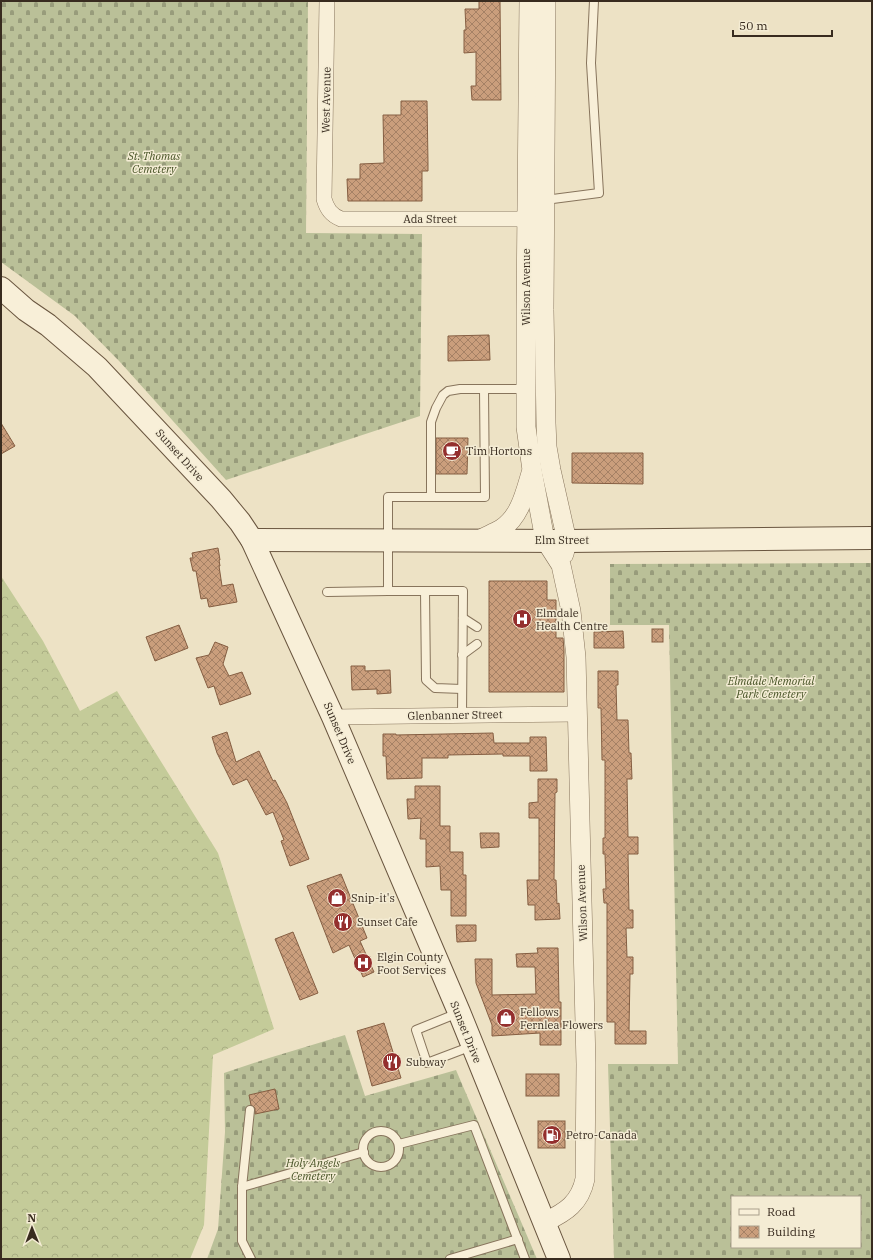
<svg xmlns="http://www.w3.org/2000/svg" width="873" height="1260" viewBox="0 0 873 1260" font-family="'IBM Plex Serif',serif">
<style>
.forest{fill:url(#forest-crowns)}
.cemetery{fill:url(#cemetery-stones);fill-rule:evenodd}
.building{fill:url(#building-cross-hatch);stroke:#855e42}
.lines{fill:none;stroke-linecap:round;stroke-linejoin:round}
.service-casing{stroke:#87745c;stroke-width:10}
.minor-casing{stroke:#87745c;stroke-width:16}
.tertiary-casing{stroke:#87745c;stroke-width:20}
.secondary-casing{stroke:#69553f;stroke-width:24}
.service{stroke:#f8efd8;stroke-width:8}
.minor{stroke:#f8efd8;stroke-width:15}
.tertiary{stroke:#f8efd8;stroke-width:19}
.secondary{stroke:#f8efd8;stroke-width:22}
.labels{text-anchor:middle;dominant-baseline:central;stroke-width:3;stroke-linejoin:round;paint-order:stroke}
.street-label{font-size:11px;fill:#382b1f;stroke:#f4ecd4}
.park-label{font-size:11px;font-style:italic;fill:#475326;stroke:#f4ecd4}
.poi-label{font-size:11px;fill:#382b1f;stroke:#f4ecd4;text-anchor:start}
</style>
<defs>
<pattern id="forest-crowns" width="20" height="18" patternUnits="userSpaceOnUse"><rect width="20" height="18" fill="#c4cb99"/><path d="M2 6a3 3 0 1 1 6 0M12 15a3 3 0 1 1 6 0" fill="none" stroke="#a9ae83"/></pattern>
<pattern id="cemetery-stones" width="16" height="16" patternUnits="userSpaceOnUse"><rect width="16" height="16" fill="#bac098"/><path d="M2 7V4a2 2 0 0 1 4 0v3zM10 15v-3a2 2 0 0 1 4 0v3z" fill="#989c7b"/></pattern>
<pattern id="building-cross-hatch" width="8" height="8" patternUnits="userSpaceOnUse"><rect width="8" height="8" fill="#ca9e7c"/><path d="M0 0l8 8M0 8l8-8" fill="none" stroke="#a58165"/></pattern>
</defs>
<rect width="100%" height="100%" fill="#ede2c5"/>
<polygon class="forest" points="1,576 43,641 80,711 117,691 218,853 274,1029 213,1055 204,1225 190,1259 1,1259"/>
<g class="cemetery">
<polygon points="1,1 308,1 306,233 422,234 420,416 226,480 120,362 75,316 1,262"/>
<path d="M872,563V1259H614L608,1064H678L669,625H610V564ZM732,1197H860V1247H732Z"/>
<polygon points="345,1035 365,1096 456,1070 537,1259 207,1259 218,1229 225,1132 224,1073 269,1058"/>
</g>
<g class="building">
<polygon points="479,1 500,1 501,100 472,100 471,86 476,86 476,52 464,53 464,30 466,30 465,9 479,9"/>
<polygon points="401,101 427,101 428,163 428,171 422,171 422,201 348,201 347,179 360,179 360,164 384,163 383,115 401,115"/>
<polygon points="489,335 490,360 448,361 448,336"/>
<polygon points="1,423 15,446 1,454"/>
<polygon points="436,438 468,438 467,474 436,474"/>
<polygon points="572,453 643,453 643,484 572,483"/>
<polygon points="218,548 220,560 219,560 220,566 219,566 222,586 233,584 237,602 209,607 207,598 201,599 196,571 193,571 190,558 193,558 192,553"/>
<polygon points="489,581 547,581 547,600 556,600 556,638 563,638 564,650 564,692 489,692"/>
<polygon points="179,625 188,648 155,661 146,637"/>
<rect x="652" y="629" width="11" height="13"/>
<polygon points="623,631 624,648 594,648 594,632"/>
<polygon points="215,642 228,647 223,664 229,676 242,672 251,694 220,705 214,686 208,688 196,658 209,655"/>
<polygon points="351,666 365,666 365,671 390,670 391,693 377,694 377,689 352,690"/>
<polygon points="598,671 618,671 618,685 616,685 617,720 628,720 629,753 631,753 632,779 627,779 628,837 638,837 638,854 628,854 629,910 633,910 633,928 626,928 627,957 633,957 633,974 630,974 629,1031 646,1031 646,1044 615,1044 615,1022 607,1022 607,903 604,903 603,889 606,889 605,854 603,854 603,838 605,838 605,760 602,760 601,708 598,708"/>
<polygon points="227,732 236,762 259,751 273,781 275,780 287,803 309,859 290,866 281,841 284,840 273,812 266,815 247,779 233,785 217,753 212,737"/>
<polygon points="493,733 494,743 530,743 530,737 546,737 547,771 530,771 530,756 503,756 503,754 448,755 448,758 422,758 422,778 387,779 386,756 383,756 383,734 396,734 396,735"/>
<polygon points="538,779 557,779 557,792 555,793 554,880 556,880 557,904 559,903 560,919 535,920 535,905 528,905 527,880 539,880 539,818 529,818 529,803 538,802"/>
<polygon points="415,786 440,786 440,826 450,826 450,852 463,852 463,875 466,875 466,916 451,916 451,890 441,890 440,866 426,867 426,839 420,839 421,818 408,819 407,799 415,799"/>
<polygon points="480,833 499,833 499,847 481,848"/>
<polygon points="341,874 367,938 360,941 374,972 363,977 349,945 333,953 307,886"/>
<polygon points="456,925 476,925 476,941 457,942"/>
<polygon points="293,932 318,993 300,1000 275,939"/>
<polygon points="537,948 558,948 559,1002 561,1002 561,1045 540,1045 540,1033 492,1036 492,1025 476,983 475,959 492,959 492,995 536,994 535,967 517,967 516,954 538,953"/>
<polygon points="384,1023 401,1078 372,1086 357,1031"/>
<rect x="526" y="1074" width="33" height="22"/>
<polygon points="275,1089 279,1109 255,1114 255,1108 251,1105 249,1095"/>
<rect x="538" y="1121" width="27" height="27"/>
</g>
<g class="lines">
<g class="service-casing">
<g id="service">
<polyline points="545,200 599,193 591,63 594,1"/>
<polyline points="431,497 431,422 436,408 443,395 448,391 460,389 526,389"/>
<polyline points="425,591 426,680 435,688 462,689"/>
<polyline points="327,592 388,591"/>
<polyline points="463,618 477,627"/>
<polyline points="462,655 477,644"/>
<polyline points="462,715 463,591 388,591 388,497 485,497 484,389"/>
<polyline points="458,1013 416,1030 427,1063 472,1046"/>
<polyline points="250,1110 242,1187 242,1241 251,1259"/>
<circle cx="381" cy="1149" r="18"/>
<polyline points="399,1144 474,1125 525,1259"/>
<polyline points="242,1187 364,1152"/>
<polyline points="450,1259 518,1239"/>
</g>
</g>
<g class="minor-casing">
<g id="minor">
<path d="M327,1L324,199C327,209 331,215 341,219H538"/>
<polyline points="333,717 576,714"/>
</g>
</g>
<g class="tertiary-casing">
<g id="tertiary">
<path d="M529,1L526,310V427L532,470L545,540L561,565L571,611L576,657L586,1064L585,1179C580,1203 566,1212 545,1222"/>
<polyline points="546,1 544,310 546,423 547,447 551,470 567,541 564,554"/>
<path d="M479,540C486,536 494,533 501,529C520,517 525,493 531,473"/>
</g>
</g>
<g class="secondary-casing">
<g id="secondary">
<polyline points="1,288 26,310 48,325 97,367 221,499 240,522 252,540 333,717 459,1012 559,1259"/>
<polyline points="252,540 567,541 872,538"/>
</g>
</g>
<use href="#service" class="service"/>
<use href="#minor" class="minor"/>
<use href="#tertiary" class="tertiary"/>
<use href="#secondary" class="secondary"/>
</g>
<defs>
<g id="cafe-disc" transform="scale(1)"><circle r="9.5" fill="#942f2e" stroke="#f4ecd4"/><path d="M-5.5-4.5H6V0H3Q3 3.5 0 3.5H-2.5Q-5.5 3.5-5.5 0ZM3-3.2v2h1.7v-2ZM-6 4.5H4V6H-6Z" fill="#fff"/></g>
<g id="hospital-disc" transform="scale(1)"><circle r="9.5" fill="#942f2e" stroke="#f4ecd4"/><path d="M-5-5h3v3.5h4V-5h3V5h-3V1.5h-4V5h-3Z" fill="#fff"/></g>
<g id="shop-disc" transform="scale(1)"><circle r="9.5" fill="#942f2e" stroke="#f4ecd4"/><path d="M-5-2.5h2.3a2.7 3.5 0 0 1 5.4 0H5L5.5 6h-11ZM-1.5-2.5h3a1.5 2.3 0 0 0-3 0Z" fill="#fff"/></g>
<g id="restaurant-disc" transform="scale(1)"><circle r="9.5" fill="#942f2e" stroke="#f4ecd4"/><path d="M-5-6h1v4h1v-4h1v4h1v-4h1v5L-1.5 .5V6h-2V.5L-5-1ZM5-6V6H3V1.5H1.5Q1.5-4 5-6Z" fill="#fff"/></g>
<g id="fuel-disc" transform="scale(1)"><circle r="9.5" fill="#942f2e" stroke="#f4ecd4"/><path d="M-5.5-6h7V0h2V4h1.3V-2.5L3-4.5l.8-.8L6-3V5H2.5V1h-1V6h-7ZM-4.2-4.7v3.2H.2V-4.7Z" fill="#fff"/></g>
</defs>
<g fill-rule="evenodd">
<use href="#cafe-disc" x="452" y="451"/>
<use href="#hospital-disc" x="522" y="619"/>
<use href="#shop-disc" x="337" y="898"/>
<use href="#restaurant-disc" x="343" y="922"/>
<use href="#hospital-disc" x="363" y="963"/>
<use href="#shop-disc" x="506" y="1018"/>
<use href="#restaurant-disc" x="392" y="1062"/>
<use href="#fuel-disc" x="552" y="1135"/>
</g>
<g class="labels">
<g class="street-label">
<text transform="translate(326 100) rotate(-89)">West Avenue</text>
<text x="430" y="219">Ada Street</text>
<text transform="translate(526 287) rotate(-90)">Wilson Avenue</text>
<text transform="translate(180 455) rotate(48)">Sunset Drive</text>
<text x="562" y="540">Elm Street</text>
<text transform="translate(455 715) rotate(-1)">Glenbanner Street</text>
<text transform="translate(340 733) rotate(67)">Sunset Drive</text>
<text transform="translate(582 903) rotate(-92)">Wilson Avenue</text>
<text transform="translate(466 1032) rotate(68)">Sunset Drive</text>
</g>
<g class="park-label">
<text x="154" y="156">St. Thomas<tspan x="154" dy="13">Cemetery</tspan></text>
<text x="771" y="681">Elmdale Memorial<tspan x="771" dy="13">Park Cemetery</tspan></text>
<text x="313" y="1163">Holy Angels<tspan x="313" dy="13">Cemetery</tspan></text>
</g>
<g class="poi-label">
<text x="466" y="451">Tim Hortons</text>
<text x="536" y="613">Elmdale<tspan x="536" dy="13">Health Centre</tspan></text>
<text x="351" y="898">Snip-it's</text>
<text x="357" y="922">Sunset Cafe</text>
<text x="377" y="957">Elgin County<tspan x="377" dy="13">Foot Services</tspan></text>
<text x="520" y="1012">Fellows<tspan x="520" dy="13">Fernlea Flowers</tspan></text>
<text x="406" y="1062">Subway</text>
<text x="566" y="1135">Petro-Canada</text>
</g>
</g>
<rect width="873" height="1260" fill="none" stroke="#382b1f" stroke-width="4"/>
<rect x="731" y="1196" width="130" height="52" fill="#f4ecd4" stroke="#a99f8c"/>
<rect x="739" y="1209" width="20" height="6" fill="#f8efd8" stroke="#a99f8c"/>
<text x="767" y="1216" font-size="12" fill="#382b1f">Road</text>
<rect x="739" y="1226" width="20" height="12" fill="url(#building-cross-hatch)" stroke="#a99f8c"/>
<text x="767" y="1236" font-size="12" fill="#382b1f">Building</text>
<g transform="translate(32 1228) rotate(359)" stroke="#f4ecd4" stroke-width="3" paint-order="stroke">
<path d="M0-3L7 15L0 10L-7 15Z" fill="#382b1f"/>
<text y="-6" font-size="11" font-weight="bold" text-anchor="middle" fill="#382b1f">N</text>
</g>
<path d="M733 30v6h99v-6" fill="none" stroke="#382b1f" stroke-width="2"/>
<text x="739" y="30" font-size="12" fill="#382b1f" stroke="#f4ecd4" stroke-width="3" paint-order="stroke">50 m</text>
</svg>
